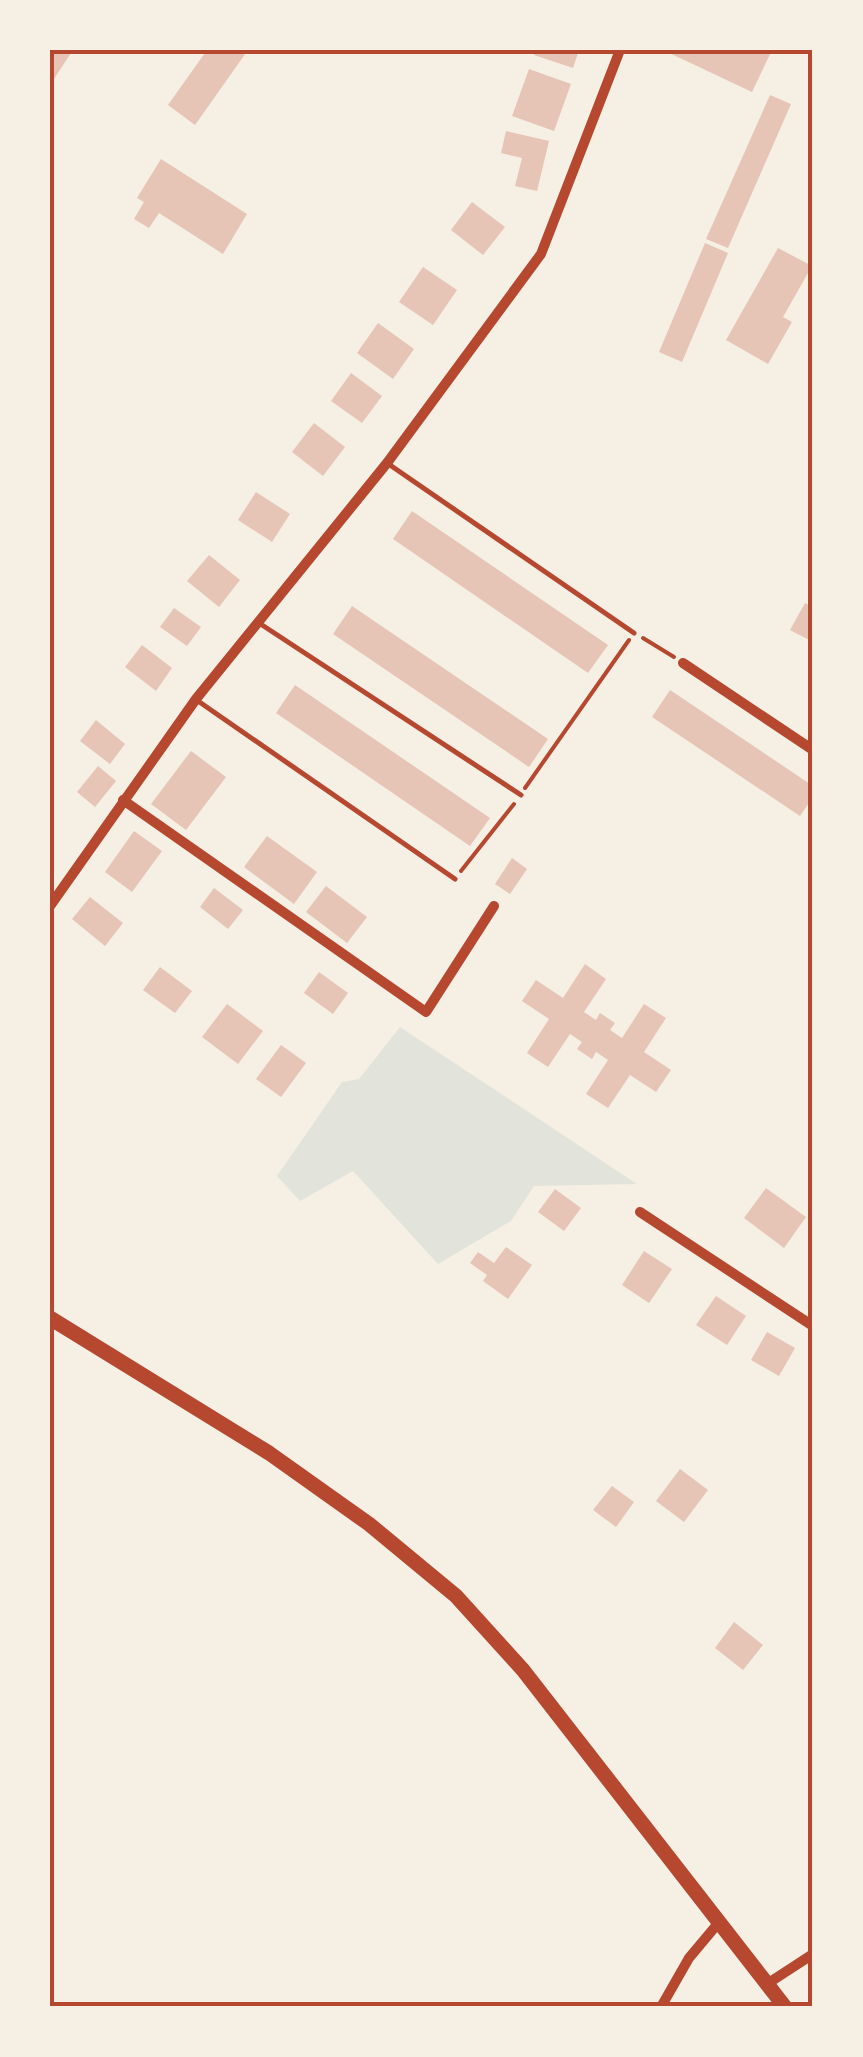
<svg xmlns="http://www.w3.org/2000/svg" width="863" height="2057" viewBox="0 0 863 2057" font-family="'DM Sans',sans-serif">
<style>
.green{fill:#e2e4dc}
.building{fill:#e6c5b7}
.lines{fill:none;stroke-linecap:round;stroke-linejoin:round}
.path{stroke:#b5482f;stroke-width:4}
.service{stroke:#b5482f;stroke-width:5}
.minor{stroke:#b5482f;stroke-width:10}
.secondary{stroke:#b5482f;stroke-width:15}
.neatline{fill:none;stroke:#b5482f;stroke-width:4}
</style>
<rect width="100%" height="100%" fill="#f6efe4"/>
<polygon class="green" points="400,1027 637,1184 534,1186 511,1221 438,1264 353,1171 300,1201 277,1176 342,1082 359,1079"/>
<g class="building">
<polygon points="50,50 73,50 50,85"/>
<polygon points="207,50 248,50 195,125 168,105"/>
<polygon points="536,50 579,50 573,68 534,55"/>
<polygon points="663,50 767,50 771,52 752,92"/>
<polygon points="529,69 571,84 554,131 512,116"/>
<polygon points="770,95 791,104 728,248 706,239"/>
<polygon points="506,131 549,141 537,191 515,186 522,158 501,153"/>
<polygon points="161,159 247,214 223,254 159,213 149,228 134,219 144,202 137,198"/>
<polygon points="472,202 505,227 483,255 451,230"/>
<polygon points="705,243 728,253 682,362 659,352"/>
<polygon points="778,248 812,266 783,317 792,322 768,364 726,340"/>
<polygon points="423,267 457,290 433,325 399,302"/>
<polygon points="378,323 414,349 393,379 357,353"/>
<polygon points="351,373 382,396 362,423 331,401"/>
<polygon points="314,423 345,447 323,476 292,452"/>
<polygon points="256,492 290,514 272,542 238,520"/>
<polygon points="412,511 608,645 588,673 393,539"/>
<polygon points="209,555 240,580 219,607 187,581"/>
<polygon points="805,603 813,607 813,642 790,630"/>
<polygon points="352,606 548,739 529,767 333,634"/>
<polygon points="174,608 201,627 187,646 160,627"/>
<polygon points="142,645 172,668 156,691 125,667"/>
<polygon points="295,685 490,818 470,846 276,713"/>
<polygon points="670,690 813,786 813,797 800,816 652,717"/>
<polygon points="96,720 125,744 110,764 80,741"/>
<polygon points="191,751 226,777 186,830 151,804"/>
<polygon points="98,766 116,781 95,807 77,792"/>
<polygon points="134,831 162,851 132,892 105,872"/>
<polygon points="267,836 317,872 294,904 244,867"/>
<polygon points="512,858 527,869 510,894 495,884"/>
<polygon points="326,886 367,917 347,943 306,912"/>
<polygon points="214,888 243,910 228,929 200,907"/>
<polygon points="90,897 123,923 105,946 72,919"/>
<polygon points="585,964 606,979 584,1012 596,1020 600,1013 615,1023 610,1030 622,1038 644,1004 666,1018 644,1052 671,1070 656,1092 630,1075 608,1108 586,1094 608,1060 596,1052 592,1059 577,1049 582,1042 570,1034 548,1067 527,1053 549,1019 522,1001 536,980 563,998"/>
<polygon points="160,967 192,991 175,1013 143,990"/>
<polygon points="319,972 348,993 333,1014 304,993"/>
<polygon points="227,1004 263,1031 238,1064 202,1037"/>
<polygon points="281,1045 306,1063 281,1097 256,1079"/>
<polygon points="766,1188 806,1217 784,1248 744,1218"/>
<polygon points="555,1189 581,1208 564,1231 538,1212"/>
<polygon points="506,1247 532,1265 508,1299 483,1281 487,1275 470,1263 478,1252 494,1263"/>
<polygon points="644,1251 672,1269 649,1303 622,1285"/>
<polygon points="716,1296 746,1316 727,1345 696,1325"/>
<polygon points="767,1332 795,1348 779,1376 751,1360"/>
<polygon points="680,1469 708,1490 684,1522 656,1501"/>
<polygon points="612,1486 634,1502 616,1527 593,1510"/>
<polygon points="734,1622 763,1645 743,1670 715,1648"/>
</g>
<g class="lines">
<g class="path">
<polyline points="643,638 674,657"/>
<polyline points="525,788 629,640"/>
<polyline points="461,871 514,804"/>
</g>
<g class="service">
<polyline points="387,463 634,633"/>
<polyline points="259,623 521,795"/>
<polyline points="198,701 455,879"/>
</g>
<g class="minor">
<polyline points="683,663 813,750"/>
<polyline points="123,800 426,1012 494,906"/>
<polyline points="50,906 196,699 387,463 541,254 620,50"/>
<polyline points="640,1212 813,1326"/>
<polyline points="767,1984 813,1954"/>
<polyline points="661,2007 689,1958 720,1921"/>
</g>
<polyline class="secondary" points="50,1318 269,1453 369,1524 456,1596 523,1670 785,2007"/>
</g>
<rect width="863" height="2057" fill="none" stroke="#f6efe4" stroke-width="105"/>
<rect x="52" y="52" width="758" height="1952" class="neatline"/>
</svg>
